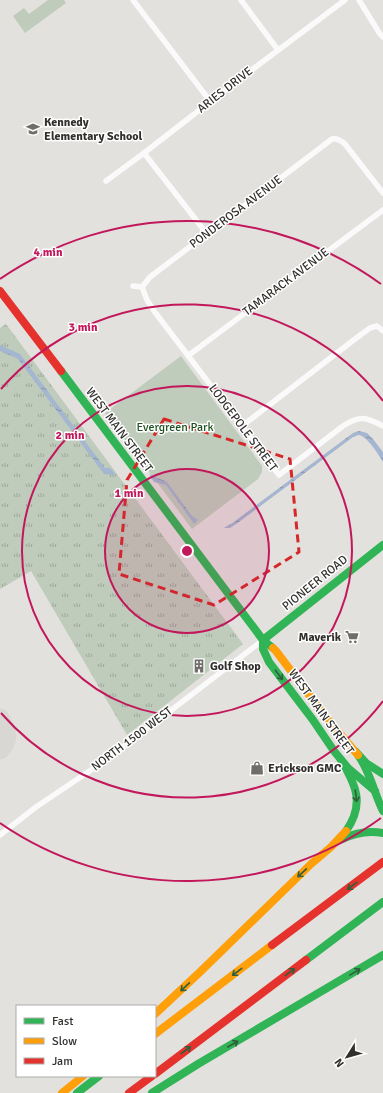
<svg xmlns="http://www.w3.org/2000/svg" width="383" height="1093" viewBox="0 0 383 1093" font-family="Signika,sans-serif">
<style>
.grass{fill:url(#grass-tufts)}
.green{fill:#bfccbc}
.water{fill:url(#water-ripples)}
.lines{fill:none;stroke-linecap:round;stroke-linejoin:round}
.taxiway{stroke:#d8d7d4;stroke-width:19}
.street{stroke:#fbfafa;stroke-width:5.5}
.fast{stroke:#30b455;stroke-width:8}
.slow{stroke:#ff9f0a;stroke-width:8}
.jam{stroke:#e5322d;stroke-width:8}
.oneway{stroke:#315e3b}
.marked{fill:none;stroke:#d62828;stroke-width:3;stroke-dasharray:8 5;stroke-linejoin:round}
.ring{fill:none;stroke:#c2185b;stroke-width:2}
.labels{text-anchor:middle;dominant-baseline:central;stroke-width:3;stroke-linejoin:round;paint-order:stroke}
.street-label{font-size:12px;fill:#31302d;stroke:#fff}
.poi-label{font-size:12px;font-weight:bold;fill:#31302d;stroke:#fff;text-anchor:start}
.park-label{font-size:12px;fill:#1d5120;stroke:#fff}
.centre{fill:#c2185b;stroke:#fff;stroke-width:2}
.ring-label{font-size:12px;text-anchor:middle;font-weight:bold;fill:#c2185b;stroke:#fff;stroke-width:3;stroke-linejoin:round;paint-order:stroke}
</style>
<defs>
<pattern id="grass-tufts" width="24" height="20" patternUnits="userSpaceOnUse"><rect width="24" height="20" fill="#bfccbc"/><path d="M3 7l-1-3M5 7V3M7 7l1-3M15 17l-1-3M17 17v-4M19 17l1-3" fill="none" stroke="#9ca699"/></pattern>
<pattern id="water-ripples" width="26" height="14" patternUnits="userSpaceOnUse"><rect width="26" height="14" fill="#a4b6d0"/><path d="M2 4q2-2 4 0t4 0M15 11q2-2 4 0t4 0" fill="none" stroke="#8694a9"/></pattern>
</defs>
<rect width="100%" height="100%" fill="#e2e1dd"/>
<polygon class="grass" points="6,324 243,644 127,735 31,571 0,589 0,328"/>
<g class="green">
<polygon points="48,0 64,0 66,3 25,33 13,16 24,8 29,14"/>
<polygon points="181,356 262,466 262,472 258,479 192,529 105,413"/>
</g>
<g class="water">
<polygon points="0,345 20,354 105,468 110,468 116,475 104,474 18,359 0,351"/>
<path d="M359,431L367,433L373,439L383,452V462C379,455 367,436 359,435C357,435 355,437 353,437L239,522L230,528H224L230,524H231L353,433Z"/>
<polygon points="149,474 167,482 192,516 198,520 194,524 166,485 154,482"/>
</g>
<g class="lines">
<path class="taxiway" d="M0,718C7,730 11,739 0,750"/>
<g class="street">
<polyline points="133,0 210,101"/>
<polyline points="241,0 278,50"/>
<polyline points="359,0 380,34 383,37"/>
<polyline points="144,153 207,234"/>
<polyline points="106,181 144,153 233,84 345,0"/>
<polyline points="133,286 142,287"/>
<path d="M142,287L147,300L154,311L279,475L343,426C360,415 366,417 383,426"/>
<path d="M142,287L150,277L332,139C338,138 341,141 345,144L383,193"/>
<polyline points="189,355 383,210"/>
<polyline points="242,426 355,339 370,328 377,326 383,331"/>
<polyline points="0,835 36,807 106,760 263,640"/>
</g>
<g class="fast">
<polyline points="61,371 263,640 273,648"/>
<polyline points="263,640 383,545"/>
<polyline points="263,640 263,649 269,662 313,720 334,751 348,768 375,791"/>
<polyline points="355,751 366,763 383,774"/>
<path d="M358,755C370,771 374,793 383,811"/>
<path d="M341,760C356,785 365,804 346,831"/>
<path d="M340,840C354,833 367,830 383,833"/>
<polyline points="306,960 383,902"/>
<polyline points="77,1093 99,1076"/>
<polyline points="152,1093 198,1064 383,955"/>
</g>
<g class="slow">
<polyline points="273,648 276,651 325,716 358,755"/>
<polyline points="155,1014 200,972 311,864 331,847 346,831"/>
<polyline points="155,1034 272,945"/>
<polyline points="62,1093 83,1076"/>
</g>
<g class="jam">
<polyline points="0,291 61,371"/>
<polyline points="272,945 383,862"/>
<polyline points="155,1074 306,960"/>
<polyline points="129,1093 152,1076"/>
</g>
</g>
<defs><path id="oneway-shaft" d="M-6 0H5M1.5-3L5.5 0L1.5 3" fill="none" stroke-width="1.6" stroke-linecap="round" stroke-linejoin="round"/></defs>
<g class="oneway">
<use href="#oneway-shaft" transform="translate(279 675) rotate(53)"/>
<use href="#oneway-shaft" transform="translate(356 796) rotate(83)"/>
<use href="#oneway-shaft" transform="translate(302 873) rotate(137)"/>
<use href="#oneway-shaft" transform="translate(352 886) rotate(143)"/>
<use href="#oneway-shaft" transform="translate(237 972) rotate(143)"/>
<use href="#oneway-shaft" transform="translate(290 972) rotate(-37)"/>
<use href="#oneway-shaft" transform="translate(355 972) rotate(-31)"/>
<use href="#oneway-shaft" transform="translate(185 987) rotate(137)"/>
<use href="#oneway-shaft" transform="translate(233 1044) rotate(-30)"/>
<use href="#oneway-shaft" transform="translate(186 1050) rotate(-37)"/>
</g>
<path class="marked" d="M164,419L290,459L299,552L214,605L119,574L127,480Z"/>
<circle cx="187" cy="551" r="82" fill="#c2185b" fill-opacity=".12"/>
<g class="ring">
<circle cx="187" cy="551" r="82"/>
<circle cx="187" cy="551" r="165"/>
<path d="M383 701A247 247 0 0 1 1 713M1 389A247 247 0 0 1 383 401"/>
<path d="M381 818A330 330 0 0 1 0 823M0 279A330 330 0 0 1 381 284"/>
</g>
<defs>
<g id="school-bare" transform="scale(1.08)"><path d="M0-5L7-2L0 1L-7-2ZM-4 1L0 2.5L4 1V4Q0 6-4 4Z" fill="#6f6e6b" stroke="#fff" stroke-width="2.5" paint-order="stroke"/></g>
<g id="supermarket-bare" transform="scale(1.08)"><path d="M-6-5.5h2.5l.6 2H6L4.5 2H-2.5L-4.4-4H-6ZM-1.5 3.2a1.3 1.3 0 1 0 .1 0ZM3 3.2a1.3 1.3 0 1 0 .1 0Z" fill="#6f6e6b" stroke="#fff" stroke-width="2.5" paint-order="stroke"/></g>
<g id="building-bare" transform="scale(1.08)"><path d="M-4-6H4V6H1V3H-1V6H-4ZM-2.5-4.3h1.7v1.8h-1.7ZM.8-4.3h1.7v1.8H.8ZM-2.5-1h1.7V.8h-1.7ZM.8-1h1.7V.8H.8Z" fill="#6f6e6b" stroke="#fff" stroke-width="2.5" paint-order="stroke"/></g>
<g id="shop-bare" transform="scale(1.08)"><path d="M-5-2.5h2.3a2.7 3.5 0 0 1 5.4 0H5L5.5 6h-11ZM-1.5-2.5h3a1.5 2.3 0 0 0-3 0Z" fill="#6f6e6b" stroke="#fff" stroke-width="2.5" paint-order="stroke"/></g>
</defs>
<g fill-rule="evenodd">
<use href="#school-bare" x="33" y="129"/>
<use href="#supermarket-bare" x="352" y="637"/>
<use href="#building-bare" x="199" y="666"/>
<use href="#shop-bare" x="257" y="768"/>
</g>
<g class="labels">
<g class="street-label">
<text transform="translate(225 90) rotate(-38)">ARIES DRIVE</text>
<text transform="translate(236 212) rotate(-37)">PONDEROSA AVENUE</text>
<text transform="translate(286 282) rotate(-37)">TAMARACK AVENUE</text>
<text transform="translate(243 428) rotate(53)">LODGEPOLE STREET</text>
<text transform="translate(119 430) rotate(53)">WEST MAIN STREET</text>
<text transform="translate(315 583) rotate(-39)">PIONEER ROAD</text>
<text transform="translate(321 712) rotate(54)">WEST MAIN STREET</text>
<text transform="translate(132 739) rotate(-37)">NORTH 1500 WEST</text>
</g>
<g class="poi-label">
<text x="44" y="122">Kennedy<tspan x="44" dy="14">Elementary School</tspan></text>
<text x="341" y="637" text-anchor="end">Maverik</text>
<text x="210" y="666">Golf Shop</text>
<text x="268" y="768">Erickson GMC</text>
</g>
<g class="park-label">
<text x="175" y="427">Evergreen Park</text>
</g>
</g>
<circle cx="187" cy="551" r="6" class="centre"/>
<g class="ring-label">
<text x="48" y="256">4 min</text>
<text x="83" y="331">3 min</text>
<text x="70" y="439">2 min</text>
<text x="129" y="497">1 min</text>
</g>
<rect x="16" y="1005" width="140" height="72" fill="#ffffff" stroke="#adacab"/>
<rect x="24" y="1018" width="20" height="6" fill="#30b455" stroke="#adacab"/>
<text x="52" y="1025" font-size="12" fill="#31302d">Fast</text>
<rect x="24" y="1038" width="20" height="6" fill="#ff9f0a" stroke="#adacab"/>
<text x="52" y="1045" font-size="12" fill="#31302d">Slow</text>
<rect x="24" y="1058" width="20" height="6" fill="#e5322d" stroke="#adacab"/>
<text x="52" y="1065" font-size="12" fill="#31302d">Jam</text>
<g transform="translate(347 1057) rotate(233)" stroke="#ffffff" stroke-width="3" paint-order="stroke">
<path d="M0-3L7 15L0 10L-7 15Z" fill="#31302d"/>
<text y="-6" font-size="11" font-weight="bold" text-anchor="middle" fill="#31302d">N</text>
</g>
</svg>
